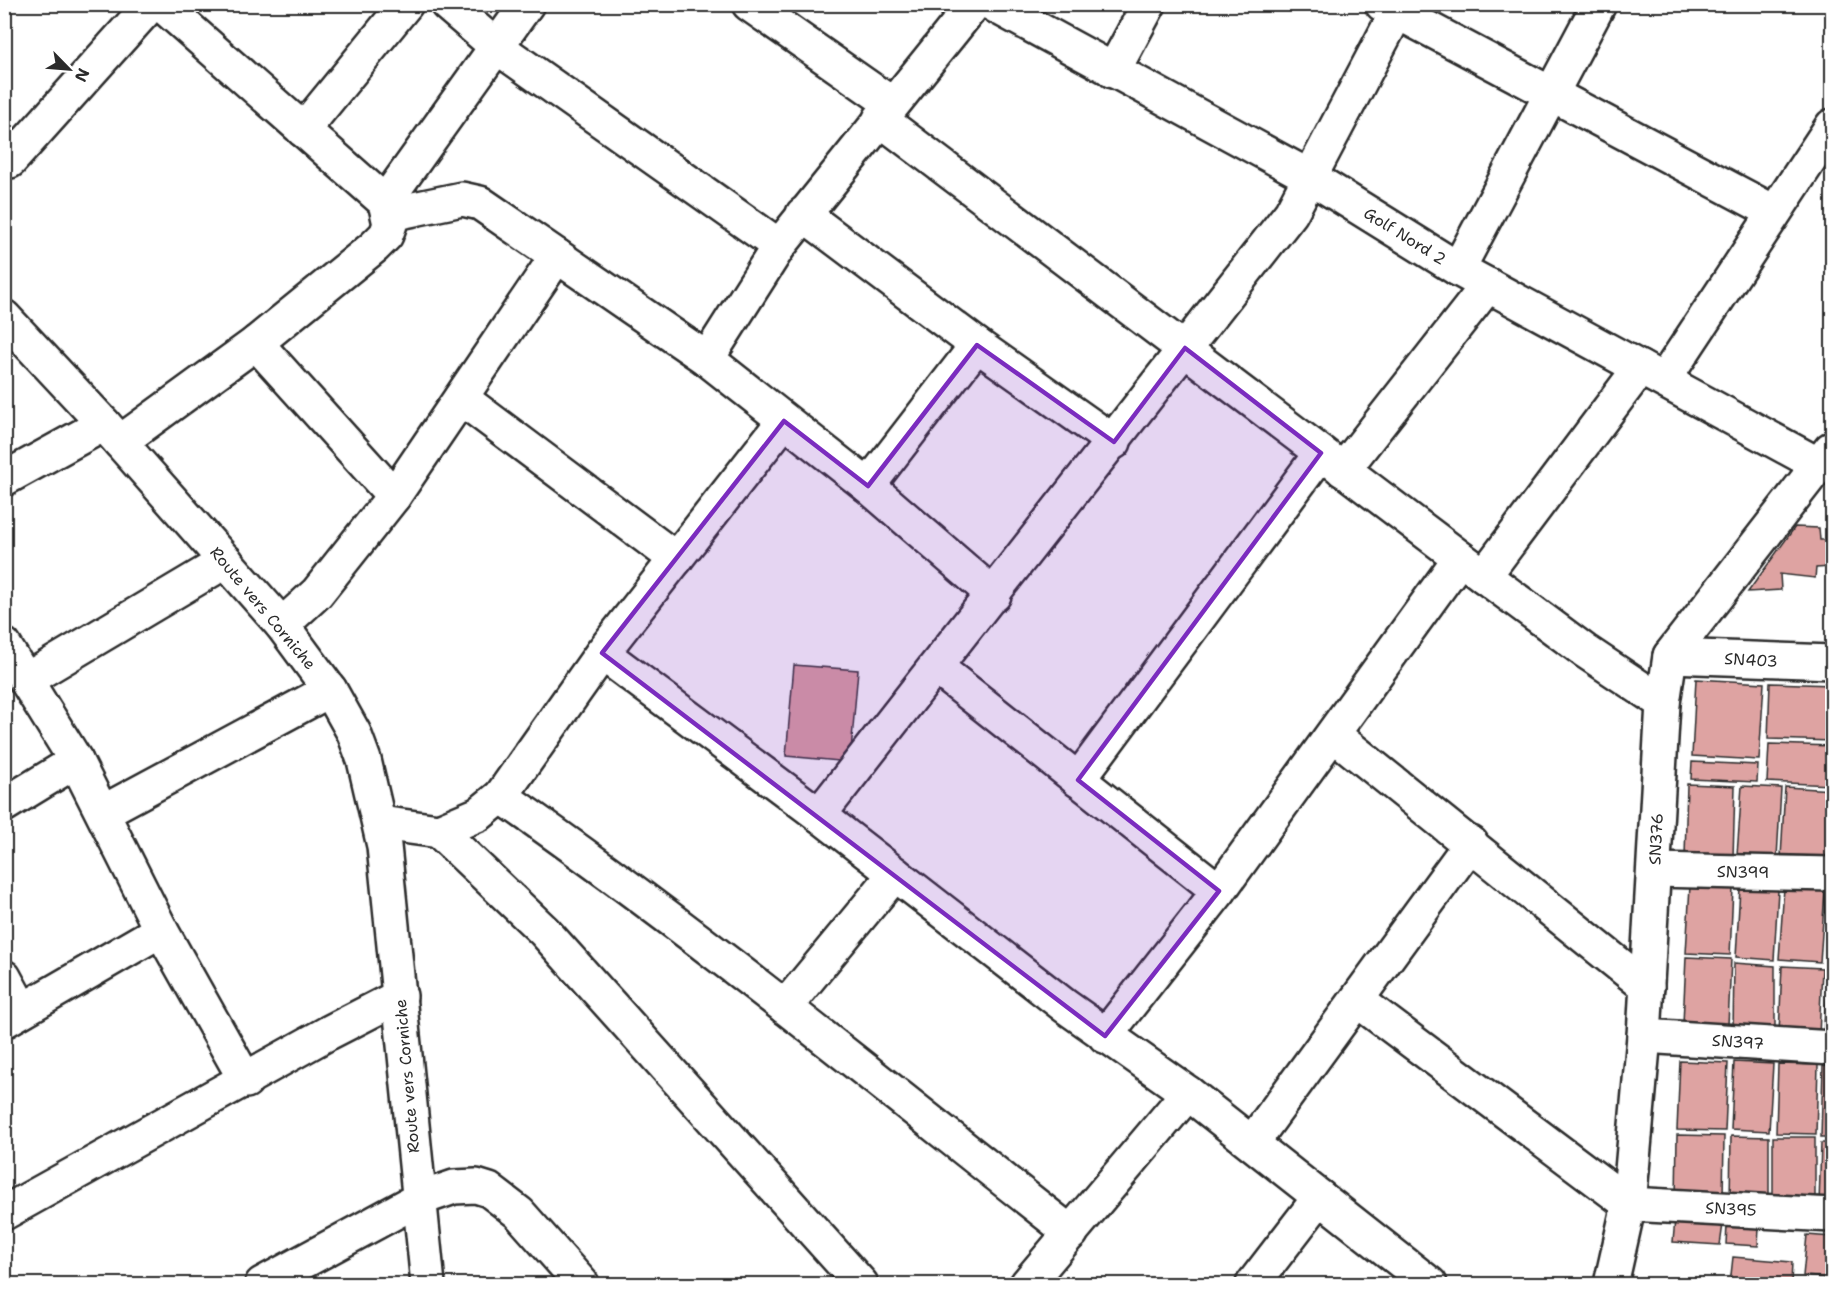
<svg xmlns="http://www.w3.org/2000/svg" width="1837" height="1289" viewBox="0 0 1837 1289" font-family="'Shantell Sans',sans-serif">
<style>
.building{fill:#dea3a2;stroke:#2b2b2b;stroke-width:1.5}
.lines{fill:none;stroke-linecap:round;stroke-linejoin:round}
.minor-casing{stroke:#2b2b2b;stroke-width:38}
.secondary-casing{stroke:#2b2b2b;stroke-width:38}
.minor{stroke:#fff;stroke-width:33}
.secondary{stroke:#fff;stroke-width:33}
.marked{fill:#7b2cbf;fill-opacity:0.2;stroke:#7b2cbf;stroke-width:4.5;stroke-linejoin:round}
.labels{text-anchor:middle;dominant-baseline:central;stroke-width:4.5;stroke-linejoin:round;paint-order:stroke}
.street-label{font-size:16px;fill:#2b2b2b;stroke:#fff}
</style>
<rect width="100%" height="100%" fill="#fff"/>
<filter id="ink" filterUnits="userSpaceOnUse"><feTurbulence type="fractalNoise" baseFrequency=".0167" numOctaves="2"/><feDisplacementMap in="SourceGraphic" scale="12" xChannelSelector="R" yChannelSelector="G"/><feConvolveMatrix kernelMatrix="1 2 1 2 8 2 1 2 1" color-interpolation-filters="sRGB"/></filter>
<g filter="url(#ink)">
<g class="building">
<polygon points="1795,527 1819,528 1820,540 1832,540 1832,577 1831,567 1816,568 1815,578 1780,574 1781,590 1748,592"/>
<polygon points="794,665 858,670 850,762 786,756"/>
<polygon points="1696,679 1764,683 1759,760 1692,756"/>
<polygon points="1770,683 1832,685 1832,741 1768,739"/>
<polygon points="1769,744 1832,746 1832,785 1767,782"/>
<polygon points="1692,762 1758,765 1757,782 1691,779"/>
<polygon points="1687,784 1735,786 1733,858 1685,857"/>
<polygon points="1742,786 1781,788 1777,857 1737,855"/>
<polygon points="1785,787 1832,790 1831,860 1781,857"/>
<polygon points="1690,886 1733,888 1730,955 1686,953"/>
<polygon points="1740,888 1778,890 1774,960 1736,957"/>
<polygon points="1784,888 1825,891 1820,962 1779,959"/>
<polygon points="1831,890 1832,890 1832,964 1826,963"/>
<polygon points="1686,957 1731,959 1728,1025 1683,1024"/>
<polygon points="1734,963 1775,966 1775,1035 1733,1033"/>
<polygon points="1782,966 1822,968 1819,1036 1779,1034"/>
<polygon points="1829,968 1832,968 1832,1037 1823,1037"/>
<polygon points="1680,1061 1728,1063 1725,1131 1677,1130"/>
<polygon points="1734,1062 1773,1064 1769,1131 1731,1129"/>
<polygon points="1778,1064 1818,1065 1816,1134 1776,1133"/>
<polygon points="1823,1066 1832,1067 1832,1137 1821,1137"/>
<polygon points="1677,1135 1724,1136 1723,1199 1676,1199"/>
<polygon points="1731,1136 1769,1137 1769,1201 1730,1202"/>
<rect x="1773" y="1137" width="42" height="66"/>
<polygon points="1821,1143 1832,1143 1832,1204 1819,1204"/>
<polygon points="1675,1219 1723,1224 1720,1245 1673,1242"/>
<polygon points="1727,1225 1759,1227 1758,1246 1726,1244"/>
<polygon points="1807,1235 1832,1237 1832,1278 1803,1276"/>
<polygon points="1733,1257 1792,1262 1791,1284 1730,1284"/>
</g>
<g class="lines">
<g class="minor-casing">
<g id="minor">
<polyline points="447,4 497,47 779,246"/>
<polyline points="749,4 892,104"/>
<polyline points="992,4 1310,177 1458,269 1819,465"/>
<polyline points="1382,4 1774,212"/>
<polyline points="1113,71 1149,4"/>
<polyline points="880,119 1484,576 1585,651 1663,703"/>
<polyline points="303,130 406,4"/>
<polyline points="10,161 151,4"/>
<polyline points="385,202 527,4"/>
<polyline points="390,214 462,199 480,203 707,359 868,486 994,595"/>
<polyline points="803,214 977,345 1114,442"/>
<polyline points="1458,269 1599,4"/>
<polyline points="256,343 394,496"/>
<polyline points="707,359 779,246 974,4"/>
<polyline points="1664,380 1832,126"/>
<polyline points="461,398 676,559"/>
<polyline points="120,442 256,343 374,247 386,235 390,224 385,202 161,4"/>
<polyline points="1343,470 1488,285"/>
<polyline points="4,479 104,424"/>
<polyline points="868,486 977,345"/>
<polyline points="1484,576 1640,368"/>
<polyline points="282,625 317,593 394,496 557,256"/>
<polyline points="4,645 76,761 161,930 246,1081"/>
<polyline points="602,653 819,815 1065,1006 1188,1093 1430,1284"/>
<polyline points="1670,656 1832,662"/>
<polyline points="936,667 1219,891"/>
<polyline points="26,680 226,561"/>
<polyline points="1334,735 1647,987"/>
<polyline points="1078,780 1321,453"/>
<path d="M501,796C698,933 883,1085 1071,1233"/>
<polyline points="4,805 76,761"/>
<polyline points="103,812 330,690"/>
<polyline points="819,815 1291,213 1401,4"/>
<polyline points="380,823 439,831 479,814 501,796 602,653 784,421"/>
<polyline points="439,831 544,931 861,1284"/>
<polyline points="1654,870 1832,874"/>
<polyline points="4,977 22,1010"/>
<polyline points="1357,1000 1629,1204 1832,1215"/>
<polyline points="785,1007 895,874"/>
<polyline points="4,1021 161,930"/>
<polyline points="1105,1036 1219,891 1460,558"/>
<polyline points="1644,1036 1832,1048"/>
<polyline points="1252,1143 1471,843"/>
<polyline points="4,1213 328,1033 400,996"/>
<polyline points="262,1284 419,1199 454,1187 476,1186 489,1190 519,1213 582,1284"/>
<polyline points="1027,1284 1188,1093"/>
<polyline points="1253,1284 1320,1197"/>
<polyline points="1611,1284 1629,1204 1644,1036 1663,703 1670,656 1831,449"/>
</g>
</g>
<g class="secondary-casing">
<polyline id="secondary" points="4,317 104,424 282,625 330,690 354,733 364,760 384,846 428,1284"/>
</g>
<use href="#minor" class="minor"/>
<use href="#secondary" class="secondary"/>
</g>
</g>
<path class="marked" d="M977,345L1114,442L1185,348L1321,453L1078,780L1219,891L1105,1036L602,653L784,421L868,486Z"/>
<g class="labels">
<g class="street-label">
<text transform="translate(1405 236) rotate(32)">Golf Nord 2</text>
<text transform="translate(263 608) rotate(50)">Route vers Corniche</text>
<text transform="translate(1751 660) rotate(3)">SN403</text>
<text transform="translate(1656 839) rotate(-87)">SN376</text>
<text transform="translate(1743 872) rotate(1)">SN399</text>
<text transform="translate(1738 1042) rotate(4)">SN397</text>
<text transform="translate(407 1076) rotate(-95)">Route vers Corniche</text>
<text transform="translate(1731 1209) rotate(3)">SN395</text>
</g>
</g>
<rect width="1837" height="1289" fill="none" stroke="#fff" stroke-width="24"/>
<rect x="12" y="12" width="1813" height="1265" fill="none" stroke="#2b2b2b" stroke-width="2" filter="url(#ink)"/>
<g transform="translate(69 69) rotate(115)" stroke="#ffffff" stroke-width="4.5" paint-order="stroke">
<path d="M0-4.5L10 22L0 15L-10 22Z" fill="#2b2b2b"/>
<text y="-9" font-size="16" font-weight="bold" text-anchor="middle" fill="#2b2b2b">N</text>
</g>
</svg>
